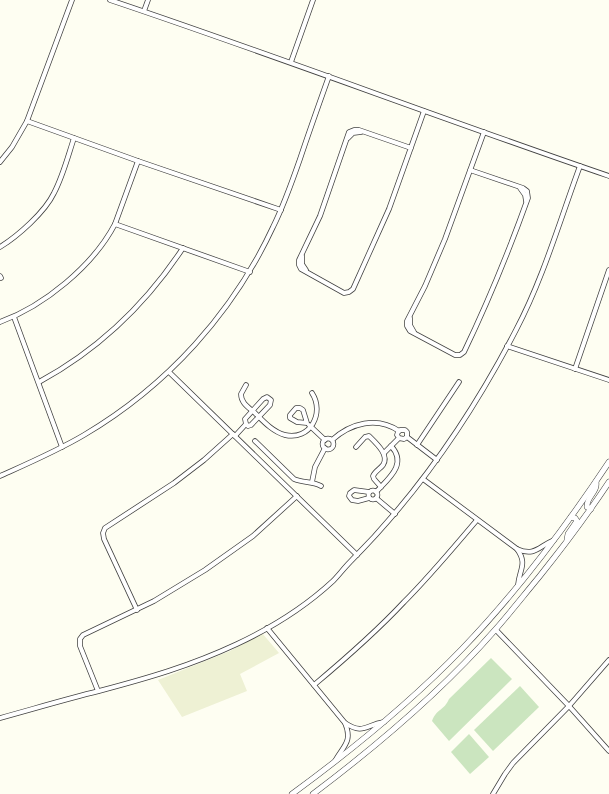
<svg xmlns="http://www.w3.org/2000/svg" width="609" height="794" viewBox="0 0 609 794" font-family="Lora,serif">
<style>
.farmland{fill:#eef1d4}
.green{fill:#cbe5bf}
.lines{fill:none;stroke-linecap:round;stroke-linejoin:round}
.minor-casing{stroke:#424242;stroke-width:5.5}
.tertiary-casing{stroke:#424242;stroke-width:6}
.minor{stroke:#fff;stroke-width:4}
.tertiary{stroke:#fff;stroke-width:5}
</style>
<rect width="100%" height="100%" fill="#fefef2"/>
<polygon class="farmland" points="262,633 279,653 240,674 247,691 182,717 158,680 230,651"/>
<g class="green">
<path d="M491,658L512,679L449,741L432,721C437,708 444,711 449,699Z"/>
<polygon points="520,686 539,707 493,751 474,730"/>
<polygon points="469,734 489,757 470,774 451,752"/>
</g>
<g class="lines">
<g class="minor-casing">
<g id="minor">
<path d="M110,0C277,56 442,119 609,176"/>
<polyline points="144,11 148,0"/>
<polyline points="291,62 313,0"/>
<polyline points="27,121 138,161 281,210"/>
<polyline points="348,138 353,133 361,132"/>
<polyline points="411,148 359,130 354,130 349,132 320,216 299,260 299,265 301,269 344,293 349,292 353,289 389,209 424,111"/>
<polyline points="0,162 12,147 27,121 72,0"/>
<path d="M470,170L523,188L527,191L528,198C509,251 488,302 464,352L460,355H455L410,331L407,326V321L425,286L445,239L484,132"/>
<polyline points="520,188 525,195 526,201"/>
<polyline points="115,224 250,272"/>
<path d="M0,247C18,236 45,212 54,193C63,176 68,156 74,138"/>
<polyline points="302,256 302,264 306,270"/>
<polyline points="0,276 1,278"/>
<polyline points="14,317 62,447"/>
<polyline points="410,318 410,325 414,332"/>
<path d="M0,322C44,306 93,266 115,224L138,161"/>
<polyline points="507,346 609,380"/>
<polyline points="575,369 609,270"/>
<polyline points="169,372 357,555"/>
<path d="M39,382C98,350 146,304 183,248"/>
<path d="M246,385L241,394C241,403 248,407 255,413C263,421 273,432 285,435C310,441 325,413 312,393"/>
<polygon points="267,397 271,400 270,405 251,425 248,426 246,424 245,419 263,399"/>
<polygon points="296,408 300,408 303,410 307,423 297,422 290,418 290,415"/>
<polyline points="309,425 325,440"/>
<polyline points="235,436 246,424"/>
<polyline points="407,437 437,460"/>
<circle cx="328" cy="444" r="5.5"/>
<path d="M332,440C351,423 377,416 399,431"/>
<path d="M255,441L294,479C303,483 312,481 321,486"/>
<polyline points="417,445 459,382"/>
<path d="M356,447L365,437L369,436C375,442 390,455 383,465C380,469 375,471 373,476L374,479L381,487"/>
<polyline points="384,453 399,438 404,439 407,437 407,432 405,430 400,430 398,432 397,435 399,438"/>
<path d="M0,476C29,463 57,451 84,435C167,386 233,313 273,227C284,205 292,182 300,159C309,132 319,104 329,76"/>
<path d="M423,479L517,549C535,557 539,546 554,540"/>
<polyline points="312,482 315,467 325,448"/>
<circle cx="373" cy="495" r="4.5"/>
<path d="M376,492C388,479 408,464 391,446"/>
<polyline points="369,498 358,501 352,500 349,496 350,493 354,490 369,492"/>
<polyline points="376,498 395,514"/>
<path d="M517,549C528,564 519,570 518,585"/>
<polyline points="137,610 104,539 103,533 105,528 174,483 204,460 233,434"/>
<path d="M267,628L345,723C353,742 343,746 335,761"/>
<polyline points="496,630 569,706 609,751"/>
<path d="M314,685C345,659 376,632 404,602C430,576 453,548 477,520"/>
<polyline points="98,691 80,646 80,639 83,635 154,601 205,570 253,536 297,496"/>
<path d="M0,718C33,709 66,699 99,691C148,678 190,666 237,644C271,628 305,607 333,581C339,575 344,568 350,562C418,494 472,415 516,330C543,279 560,220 580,166"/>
<path d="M345,723C364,735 365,725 384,722"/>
<polyline points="493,794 505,774 513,763 569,706 609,660"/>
</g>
</g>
<g class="tertiary-casing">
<g id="tertiary">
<path d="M591,509L587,507C586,497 598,492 596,482"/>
<polyline points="567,539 568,534 577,521 575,518 571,517"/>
<path d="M292,794C352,750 410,703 462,649C517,592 565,528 609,462"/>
<path d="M313,794C378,745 441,692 495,630C510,613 524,595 539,577C564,546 587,515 609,482"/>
</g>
</g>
<use href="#minor" class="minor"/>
<use href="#tertiary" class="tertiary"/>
</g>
</svg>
